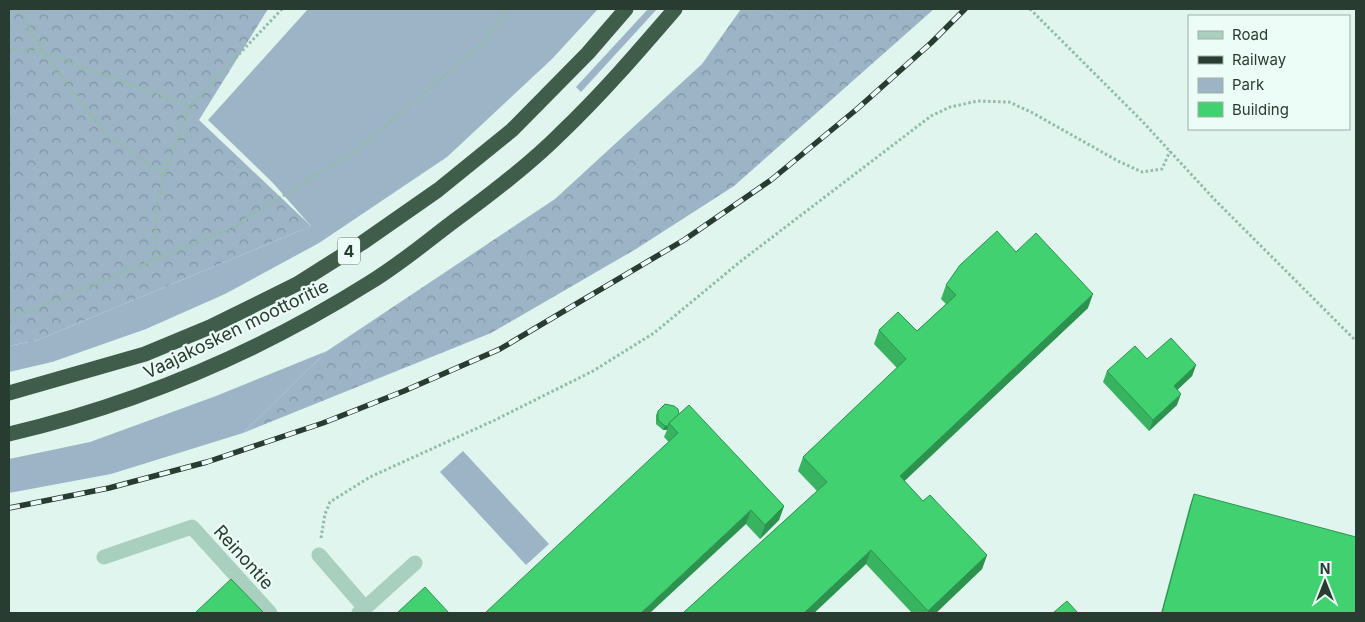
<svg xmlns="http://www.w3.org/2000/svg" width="1365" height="622" viewBox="0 0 1365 622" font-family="Inter,sans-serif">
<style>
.green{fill:#9db4c6}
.forest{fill:url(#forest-crowns)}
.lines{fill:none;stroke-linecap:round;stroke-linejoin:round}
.path{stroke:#93bba8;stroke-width:3;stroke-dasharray:2.5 2.5;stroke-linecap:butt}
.minor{stroke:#a9cfbe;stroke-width:15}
.highway{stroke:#405d4c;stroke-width:15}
.rail-casing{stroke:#293c31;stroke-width:5.5}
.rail{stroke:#ecfcf6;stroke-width:4;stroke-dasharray:11;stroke-linecap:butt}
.wall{fill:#38b461}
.shaded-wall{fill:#2e924f}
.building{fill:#41d171;stroke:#2e924f}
.labels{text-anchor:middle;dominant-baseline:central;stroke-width:4.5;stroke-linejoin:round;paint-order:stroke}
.shield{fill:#ecfcf6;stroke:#64766c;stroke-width:1}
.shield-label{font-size:16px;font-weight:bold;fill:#293c31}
.street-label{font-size:18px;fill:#293c31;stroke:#ecfcf6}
</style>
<defs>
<pattern id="forest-crowns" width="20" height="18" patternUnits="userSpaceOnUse" patternTransform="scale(1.25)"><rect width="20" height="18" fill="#9db4c6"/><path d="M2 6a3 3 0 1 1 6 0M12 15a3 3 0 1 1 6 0" fill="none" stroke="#8094a1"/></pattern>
</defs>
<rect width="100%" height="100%" fill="#dff5ed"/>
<g class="green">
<polygon points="308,9 598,9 552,59 447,157 319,243 225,294 146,329 52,362 9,372 9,346 38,340 311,226 273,183 208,120"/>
<polygon points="648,9 657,9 581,92 576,87"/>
<polygon points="327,351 243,433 111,474 9,493 9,459 90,442 216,396"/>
<polygon points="463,451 549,544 526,565 440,472"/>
</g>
<g class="forest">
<polygon points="9,9 268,9 199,120 311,226 38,340 9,346"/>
<polygon points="741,9 934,9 734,186 636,249 491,333 243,433 327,351 555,199 702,64"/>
</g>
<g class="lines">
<g class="path">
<polyline points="19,9 43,52 104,132 164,176"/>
<polyline points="1030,9 1141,120 1215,200 1356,341"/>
<polyline points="9,49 43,52 190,106"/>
<polyline points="156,259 155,214 164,176 190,106 282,9"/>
<polyline points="9,314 21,314 230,229 361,147 483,43 507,9"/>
<polyline points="321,538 325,514 330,502 370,477 495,420 593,371 654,333 741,261 931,116 950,107 978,101 1009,102 1031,112 1118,161 1142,172 1162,169 1170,151"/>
</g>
<g class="minor">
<polyline points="319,555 365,608 359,613"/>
<polyline points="104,557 192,527 270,613"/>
<polyline points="365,608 415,563"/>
</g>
<g class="highway">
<polyline points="9,393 145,354 210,327 297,284 362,243 438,190 512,130 588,53 626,9"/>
<path d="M9,434C136,404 259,352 369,283C399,265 426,242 454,221C491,194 528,166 560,134C601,95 638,52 675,9"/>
</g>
<g class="rail-casing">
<polyline id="rail" points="9,508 109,488 207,462 323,423 404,391 500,349 684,240 771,180 857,109 931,43 965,9"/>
</g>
<use href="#rail" class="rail"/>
</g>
<g class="wall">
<polygon points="1016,252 1088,308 904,481 923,501 987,555 982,569 936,613 912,613 866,564 814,613 683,613 817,491 798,471 803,457 897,368 874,344 879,330 917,331 946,304 941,299 946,285"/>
<polygon points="1196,365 1192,376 1177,390 1177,405 1149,431 1103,382 1107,371"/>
<polygon points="658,411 679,415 784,506 779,520 760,539 664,437 667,430 663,430 656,424 656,415"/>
<polygon points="1194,494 1356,613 1161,613 1190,505"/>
</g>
<g class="shaded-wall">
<polygon points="1093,294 1088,308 895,490 900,476"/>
<polygon points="1196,365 1192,376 1170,397 1174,386"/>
<polygon points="1181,394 1177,405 1149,431 1153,420"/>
<polygon points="665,426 668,426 667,430 663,430"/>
<polygon points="784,506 779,520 760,539 765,525"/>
<polygon points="751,510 746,524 650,613 641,613 642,612"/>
<polygon points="871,550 866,564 814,613 804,613"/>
<polygon points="987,555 982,569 936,613 928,613 928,611"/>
</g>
<g class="building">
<polygon points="997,231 1016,252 1036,233 1093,294 900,476 923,501 930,495 987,555 928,611 871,550 804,613 683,613 827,482 803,457 906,359 879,330 898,312 917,331 956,295 946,285 960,265"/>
<polygon points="1171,338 1196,365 1174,386 1181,394 1153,420 1107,371 1135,346 1147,359"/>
<polygon points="665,404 674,406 678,409 679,415 669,423 668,426 665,426 658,420 658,411"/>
<polygon points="689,405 784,506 765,525 751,510 642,612 643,613 485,613 678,433 669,423"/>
<polygon points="1194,494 1356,537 1356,613 1162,613"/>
<polygon points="231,579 264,613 195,613"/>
<polygon points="425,587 449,613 397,613"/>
<polygon points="1067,601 1078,613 1053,613"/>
</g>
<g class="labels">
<rect class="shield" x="338" y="237.5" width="22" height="27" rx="4"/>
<g class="shield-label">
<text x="349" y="251">4</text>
</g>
<g class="street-label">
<text transform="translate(236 329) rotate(-26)">Vaajakosken moottoritie</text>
<text transform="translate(244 557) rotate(48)">Reinontie</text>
</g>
</g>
<rect width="1365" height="622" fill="none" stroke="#293c31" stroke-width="20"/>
<rect x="1188" y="15" width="162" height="115" fill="#ecfcf6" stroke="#9eafa7"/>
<rect x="1198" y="31" width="25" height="8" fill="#a9cfbe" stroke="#9eafa7"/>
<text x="1232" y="40" font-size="15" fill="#293c31">Road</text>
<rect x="1198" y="56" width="25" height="8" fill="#293c31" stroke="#9eafa7"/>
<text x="1232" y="65" font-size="15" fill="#293c31">Railway</text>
<rect x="1198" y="78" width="25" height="15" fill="#9db4c6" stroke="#9eafa7"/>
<text x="1232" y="90" font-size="15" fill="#293c31">Park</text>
<rect x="1198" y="102" width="25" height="15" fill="#41d171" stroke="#9eafa7"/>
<text x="1232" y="115" font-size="15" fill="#293c31">Building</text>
<g transform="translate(1325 582)" stroke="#ecfcf6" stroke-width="4" paint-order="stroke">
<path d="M0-4L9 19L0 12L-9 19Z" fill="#293c31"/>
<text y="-8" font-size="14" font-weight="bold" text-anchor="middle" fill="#293c31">N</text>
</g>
</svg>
